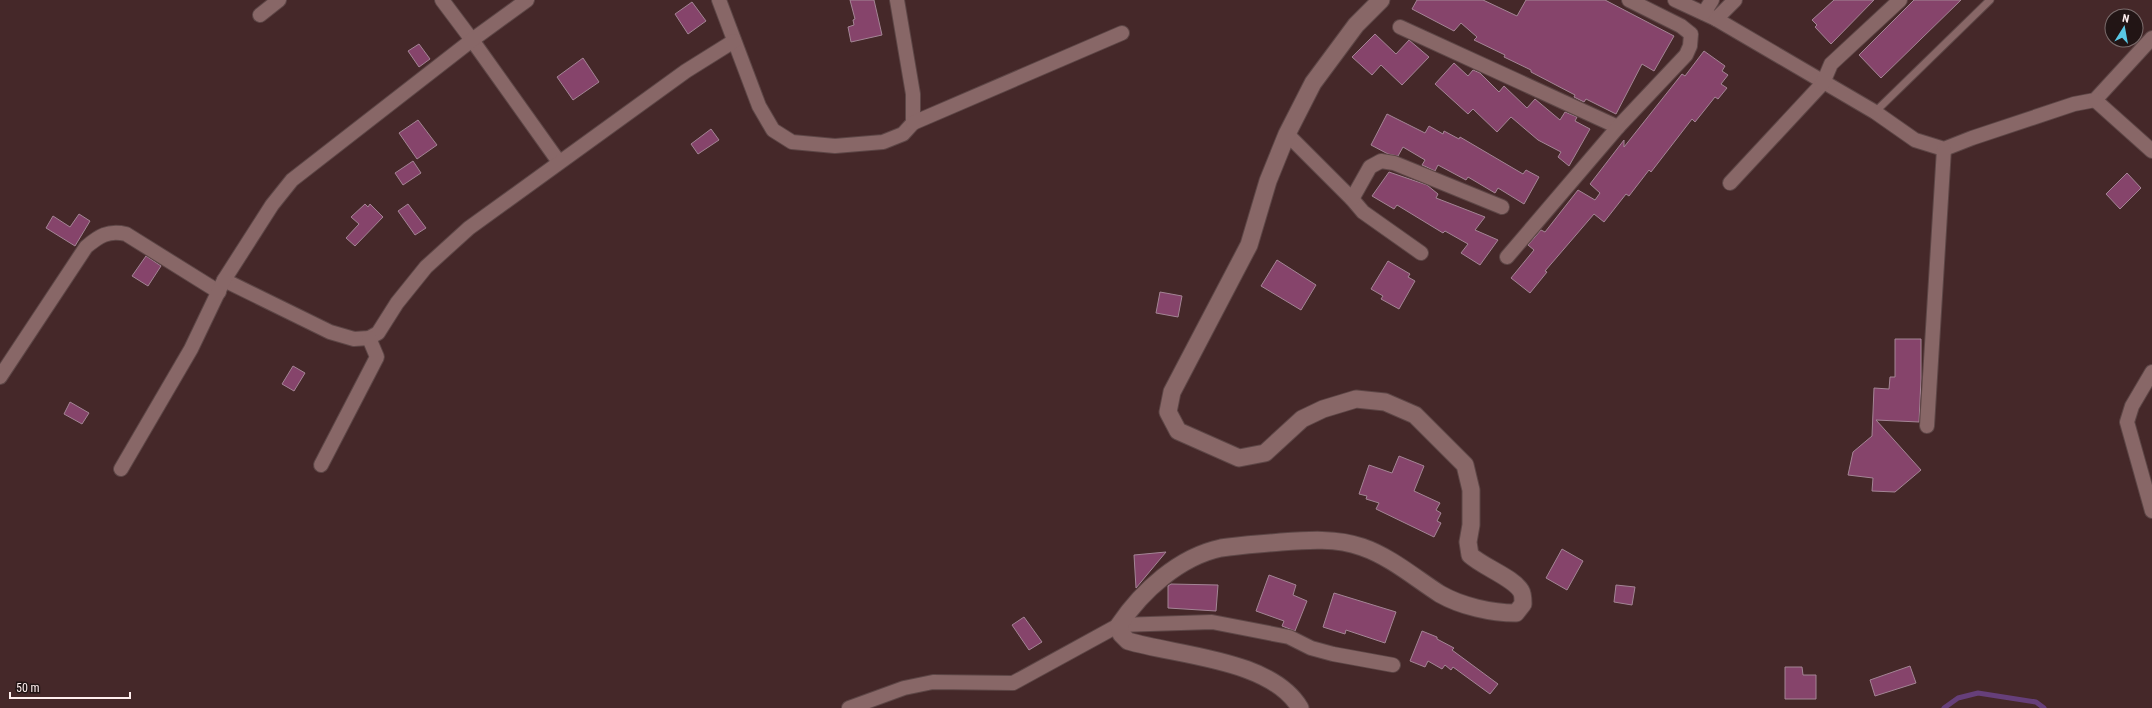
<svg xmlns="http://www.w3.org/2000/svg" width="2152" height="708" viewBox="0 0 2152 708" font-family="'Roboto Condensed',sans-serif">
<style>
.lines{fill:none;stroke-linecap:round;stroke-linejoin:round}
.stream{stroke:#663f7a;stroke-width:5}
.building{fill:#86446b;stroke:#a48595}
.service-casing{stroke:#5d4646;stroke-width:9}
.minor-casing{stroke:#5d4646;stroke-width:16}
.tertiary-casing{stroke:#5d4646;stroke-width:19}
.service{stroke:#886767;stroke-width:7}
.minor{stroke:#886767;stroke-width:14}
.tertiary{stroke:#886767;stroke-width:17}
</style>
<rect width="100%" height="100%" fill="#452829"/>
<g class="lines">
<polyline class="stream" points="1944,708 1958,698 1978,693 2036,702 2044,708"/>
</g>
<g class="building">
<polygon points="850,0 874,0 882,35 851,42 848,27 854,25 853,20 855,19"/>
<polygon points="1417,0 1483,0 1517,16 1526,0 1605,0 1674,36 1654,71 1642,64 1616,114 1586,99 1584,102 1574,97 1575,95 1531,72 1531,70 1504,57 1505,55 1474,40 1477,37 1461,23 1454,31 1412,9"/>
<polygon points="1834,0 1874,0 1831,44 1815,27 1817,25 1812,20"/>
<polygon points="1914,0 1961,0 1881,78 1859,55"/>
<polygon points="692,2 706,21 688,34 675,14"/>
<polygon points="1375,34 1396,54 1409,40 1429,57 1402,85 1381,65 1372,75 1352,57"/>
<polygon points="419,44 430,59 419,67 408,51"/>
<polygon points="1704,51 1725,66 1722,71 1728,75 1721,84 1727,88 1718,99 1715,97 1695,122 1692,119 1651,172 1649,170 1629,196 1626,194 1604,222 1594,214 1545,271 1547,272 1530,293 1511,278 1534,250 1528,245 1541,230 1545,232 1578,190 1595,200 1600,193 1590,184 1624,140 1624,147 1682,74 1685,76"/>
<polygon points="583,58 599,82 573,100 557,77"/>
<polygon points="1454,63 1468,76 1473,70 1480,73 1499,92 1504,86 1527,108 1535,99 1560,120 1565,112 1577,117 1575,121 1590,129 1569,166 1558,157 1561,152 1538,140 1511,117 1497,132 1473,109 1468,114 1435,84"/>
<polygon points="1387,114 1425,133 1429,126 1443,134 1444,131 1459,139 1460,137 1523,174 1526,170 1539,177 1524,204 1498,188 1495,193 1468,177 1466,180 1438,165 1435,171 1422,165 1425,160 1403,147 1398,156 1388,154 1371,145"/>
<polygon points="418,120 437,145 417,159 399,133"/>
<polygon points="711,129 719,140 698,154 691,144"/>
<polygon points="413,161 421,173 403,185 395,173"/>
<polygon points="1389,172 1427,185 1438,194 1436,198 1485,217 1475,230 1498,240 1480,265 1461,253 1468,244 1445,231 1443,233 1397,205 1394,209 1372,196"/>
<polygon points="2127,173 2141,188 2120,209 2106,194"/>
<polygon points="365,204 368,207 370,204 383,217 355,246 346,238 359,224 351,217"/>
<polygon points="408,204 426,228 415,235 398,211"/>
<polygon points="79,214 90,221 75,246 46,228 53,216 70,227"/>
<polygon points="146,256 161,266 148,286 132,276"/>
<polygon points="1277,260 1316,285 1301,310 1261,286"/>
<polygon points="1388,261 1410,274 1408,277 1415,281 1399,309 1381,299 1383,296 1371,289"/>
<polygon points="1160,292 1182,296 1178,317 1156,313"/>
<polygon points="1895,339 1921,339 1921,379 1919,422 1876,420 1921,470 1895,492 1872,491 1873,478 1848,475 1853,452 1872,436 1874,388 1889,389 1890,377 1895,377"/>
<polygon points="293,366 305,373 294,391 282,384"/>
<polygon points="70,402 89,413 82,424 64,414"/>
<polygon points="1399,456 1424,466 1414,491 1440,503 1436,510 1441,513 1437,521 1441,523 1434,537 1376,509 1379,503 1366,499 1367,496 1359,494 1369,465 1392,473"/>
<polygon points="1562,549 1583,561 1567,590 1546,578"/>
<polygon points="1166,552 1136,588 1134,555"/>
<polygon points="1269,575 1296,585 1293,595 1307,601 1295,631 1282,626 1284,621 1256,611"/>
<polygon points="1171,584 1218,585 1216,611 1168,608 1168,586"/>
<polygon points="1616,585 1635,587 1632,605 1614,602"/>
<polygon points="1334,593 1396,612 1385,643 1346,630 1345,634 1323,627"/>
<polygon points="1024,617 1042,642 1029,650 1012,625"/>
<polygon points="1422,631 1437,637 1437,639 1454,648 1452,650 1498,684 1490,694 1453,667 1451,670 1445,665 1442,669 1428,661 1425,667 1410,661"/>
<polygon points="1910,666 1916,683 1875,696 1870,680"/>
<polygon points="1785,667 1802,667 1803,675 1816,675 1816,699 1785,699"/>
</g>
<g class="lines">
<g class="service-casing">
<polyline id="service" points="1875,112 1990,0"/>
</g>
<g class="minor-casing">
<g id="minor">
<polyline points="442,0 472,40 559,162"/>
<polyline points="719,0 759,106 773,130 792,142 835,146 883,142 903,134 913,123 913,94 897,0"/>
<polyline points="1675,0 1716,19 1875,112 1915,140 1944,149 1972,138 2074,104 2095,100 2152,38"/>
<polyline points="1704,13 1712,0"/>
<polyline points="260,15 279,0"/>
<polyline points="1716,19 1735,0"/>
<polyline points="1400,27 1618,127"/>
<polyline points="2095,100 2152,151"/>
<polyline points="913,123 1122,33"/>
<polyline points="1287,134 1352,199 1363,212 1421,253"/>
<polyline points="1730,183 1823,83 1831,64 1900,0"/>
<polyline points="1352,199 1370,167 1381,161 1394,163 1502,207"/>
<polyline points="1507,257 1618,127 1686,55 1690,46 1691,34 1681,26 1629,0"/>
<polyline points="224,280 330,332 354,339 369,338 378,333 397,303 426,267 469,228 686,71 734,41"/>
<polyline points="2152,372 2132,406 2127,422 2152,511"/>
<path d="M0,377L86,247C99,236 108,230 126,234L219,292"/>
<polyline points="1927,426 1944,149"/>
<polyline points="321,465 377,357 369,338"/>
<polyline points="121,469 191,349 224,280 272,205 292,180 472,40 527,0"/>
<polyline points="849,708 904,688 933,682 1013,683 1119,625 1212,622 1289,637 1311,648 1333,654 1393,665"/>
</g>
</g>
<g class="tertiary-casing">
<path id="tertiary" d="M1300,708C1271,659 1178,656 1128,641L1121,634L1119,625C1142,591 1179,557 1221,548C1241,545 1261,544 1281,542C1308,540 1337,538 1362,547C1391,557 1415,578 1440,594C1461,606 1491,613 1516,613L1523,604C1523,600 1523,594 1521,591C1514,578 1483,567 1470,555L1468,542L1471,525V490L1465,465L1415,415L1385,402L1356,399L1323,409L1302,419L1265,453L1239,458L1178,431L1168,412L1172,392L1249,245L1268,181L1287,134L1313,83L1356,25L1381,0"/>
</g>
<use href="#service" class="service"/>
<use href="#minor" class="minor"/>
<use href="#tertiary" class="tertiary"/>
</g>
<g transform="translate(2124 28) rotate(11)"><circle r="19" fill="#221515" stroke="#7a6c6c"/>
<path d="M0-3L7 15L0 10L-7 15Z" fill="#59c8e5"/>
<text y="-6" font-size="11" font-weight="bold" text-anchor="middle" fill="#ffefef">N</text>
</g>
<path d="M10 692v6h120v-6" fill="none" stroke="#ffefef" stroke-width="2"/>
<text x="16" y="692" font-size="12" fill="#ffefef" stroke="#221515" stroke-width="3" paint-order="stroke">50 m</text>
</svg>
